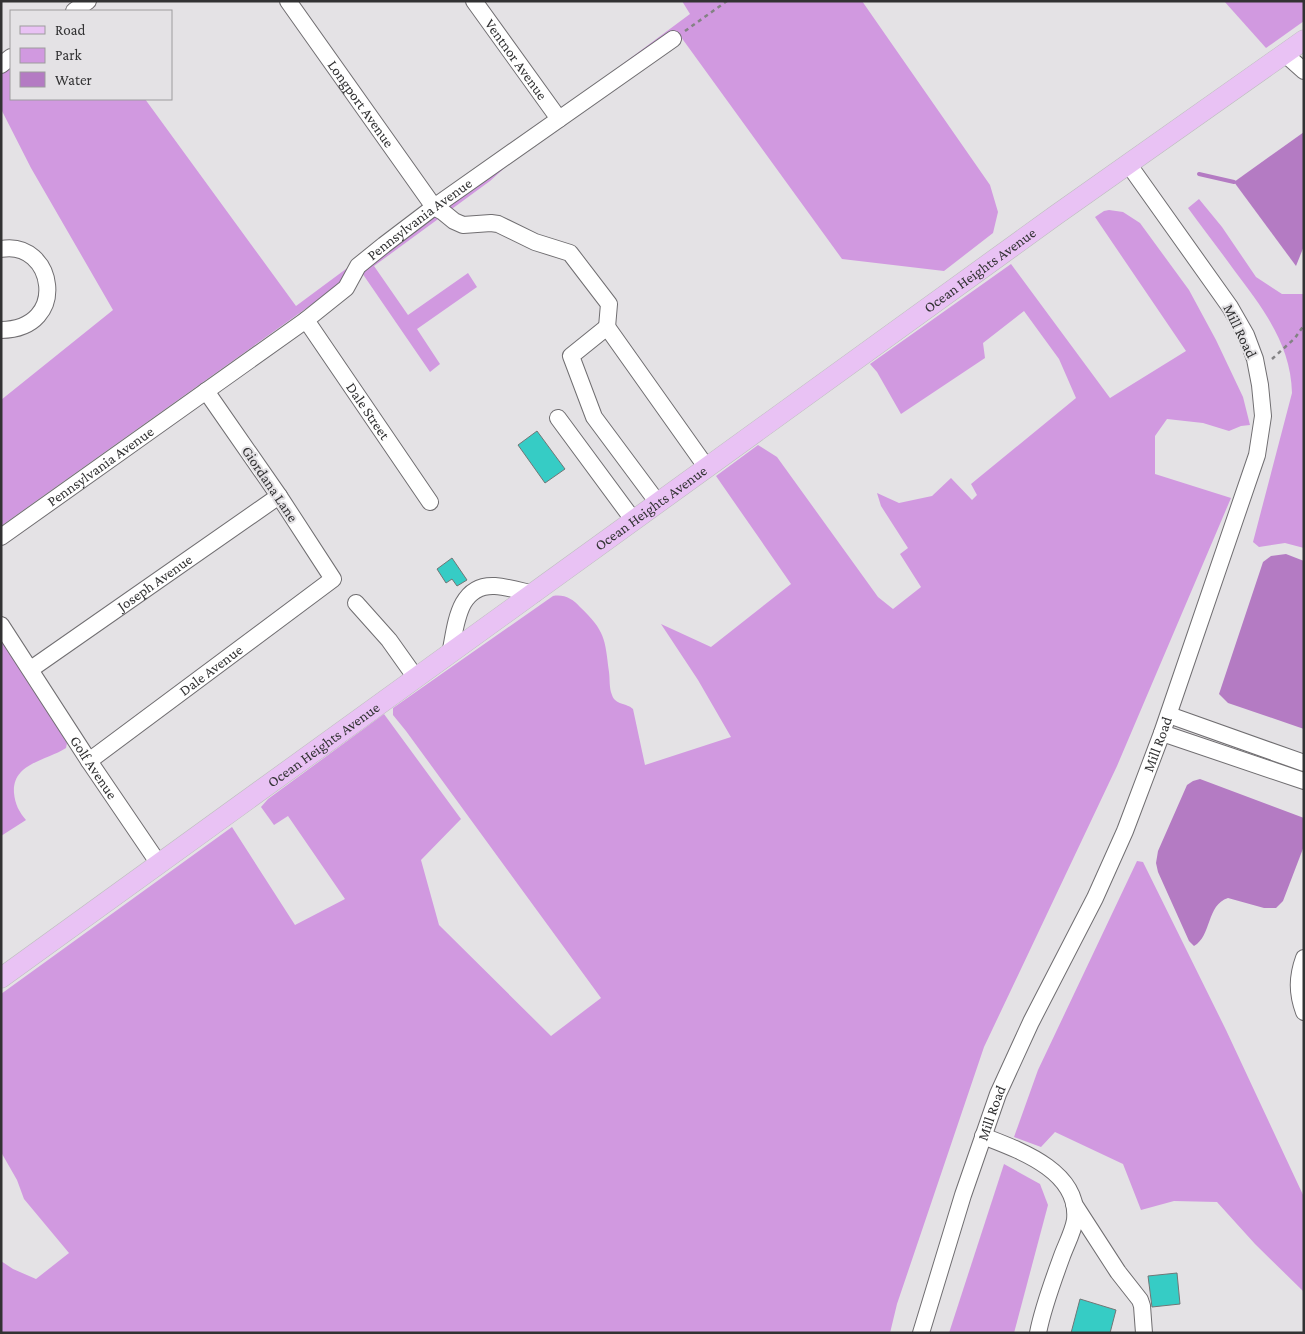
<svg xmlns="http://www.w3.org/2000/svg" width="1305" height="1334" viewBox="0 0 1305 1334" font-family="'Crimson Pro',serif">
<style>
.green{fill:#d199e0}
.water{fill:#b47bc3}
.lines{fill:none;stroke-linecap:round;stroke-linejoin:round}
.stream{stroke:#b47bc3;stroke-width:4}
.building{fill:#36ccc5;stroke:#727676}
.minor-casing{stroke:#706e71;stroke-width:18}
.major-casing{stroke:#bdbdbe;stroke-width:21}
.path{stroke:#838284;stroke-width:2.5;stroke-dasharray:4 4;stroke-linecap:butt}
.minor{stroke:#fff;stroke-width:16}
.major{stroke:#e9c2f4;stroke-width:20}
.labels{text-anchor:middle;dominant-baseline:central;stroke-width:4;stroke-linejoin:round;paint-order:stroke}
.street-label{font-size:15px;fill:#323233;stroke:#e4e2e5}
</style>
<rect width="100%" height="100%" fill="#e4e2e5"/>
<g class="green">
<polygon points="682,1 862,1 990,185 998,212 993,233 944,271 842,259 681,37 559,119 490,181 374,266 408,315 468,273 477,287 417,329 440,364 430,372 360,270 1,526 1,400 113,310 31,168 1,109 1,73 11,66 11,99 145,99 296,306 690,14"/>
<polygon points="1224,1 1304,1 1304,21 1266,48"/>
<path d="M1199,199L1222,227L1256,277L1282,294H1304V548L1285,543L1259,547L1253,542L1292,393C1291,344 1262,307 1234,270C1219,249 1203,229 1188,208Z"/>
<path d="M1109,210L1123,212L1140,223L1189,290L1216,340L1243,397L1250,425L1241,426L1229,431L1203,423L1167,419L1155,436V474L1231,498L1117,766L984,1047L897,1304L890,1333H1V1261L13,1269L36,1279L69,1253L24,1199L17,1180L1,1152V994L232,827L295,925L345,899L288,816L274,825L261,807L268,799L384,714L461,819L421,860L439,925L551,1036L601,998L406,731L393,715V708L553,596C564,594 573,599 580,607C605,631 605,638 609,672C610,679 609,688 612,695C615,705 627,703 633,709L645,765L731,737L698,680L661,624L711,647L791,584L716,476L758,445L777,457L878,597L893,609L921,587L900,554L908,548L881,506L877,493L899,503L932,496L951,478L972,500L977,495L971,484L1076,398L1059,359L1024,311L983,343L985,358L901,414L877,372L870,364L1011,264L1110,398L1186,351L1095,217L1104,211Z"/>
<path d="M1,640L48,712L67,743L66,748C46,761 12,763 14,793C15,804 19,812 26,820L1,836Z"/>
<polygon points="1137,861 1143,862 1226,1030 1304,1197 1304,1292 1255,1244 1217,1202 1174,1201 1141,1210 1123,1164 1055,1132 1041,1147 1014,1137 1038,1070"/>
<polygon points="1004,1164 1040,1184 1048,1205 1014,1333 949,1333"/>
</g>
<g class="water">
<polygon points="1304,132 1304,246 1296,266 1234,182"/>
<polygon points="1286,554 1304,561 1304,729 1228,703 1219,694 1263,562 1271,556"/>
<path d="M1200,779L1304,818V846L1283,901L1276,908H1264L1228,898C1206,905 1212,936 1194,946L1189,941L1158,872L1156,863L1158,851L1187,785L1193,781Z"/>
</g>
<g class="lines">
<polyline class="stream" points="1199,174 1234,182"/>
</g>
<g class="building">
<polygon points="537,431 565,469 545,483 518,445"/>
<polygon points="452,558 467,580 457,586 452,579 446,583 437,569"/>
<polygon points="1177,1273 1180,1304 1152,1307 1148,1276"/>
<polygon points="1080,1299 1116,1310 1110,1333 1071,1333"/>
</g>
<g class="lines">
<g class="minor-casing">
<g id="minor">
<path id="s1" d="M288,1L434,207L443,212L454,221L463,225L491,223L498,224L535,242L570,253L609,304L607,327"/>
<path id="s2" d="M474,1L559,119"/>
<polyline points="74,11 88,1"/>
<polyline points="1285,54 1304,71"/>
<polyline points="1,65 11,57"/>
<path d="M1,249C54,239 71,329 1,330"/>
<path id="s3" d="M306,320L430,502"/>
<polyline points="558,418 634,521"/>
<polyline points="658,503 594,417 571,356 607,327 707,468"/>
<path id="s4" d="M1,537L306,320L346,288L358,266L384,245L434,207L673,39"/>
<polyline points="356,603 389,640 416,678"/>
<path id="s5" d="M1,625L89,761L159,864"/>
<path d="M450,654C456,627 457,584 495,586C508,587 521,591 534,594"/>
<path id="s6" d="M31,669L279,496"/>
<polyline points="1169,715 1304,763"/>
<polyline points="1162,733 1304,781"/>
<path id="s7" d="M89,761L333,579L279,496L206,391"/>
<path d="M1304,958C1297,977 1297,993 1304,1012"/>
<path d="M983,1136C1019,1150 1080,1171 1075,1220C1073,1232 1066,1245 1062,1256C1053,1281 1043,1307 1038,1333"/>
<polyline points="1074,1204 1118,1272 1140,1300 1142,1306 1144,1333"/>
<path id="s8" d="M921,1333L963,1195L998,1094L1031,1022L1095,898L1125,831L1162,733L1257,455L1263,416L1260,385L1255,359L1246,335L1230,307L1129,165"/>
</g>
</g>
<g class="major-casing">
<g id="major">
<path id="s9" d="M1,978L1056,215L1304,40"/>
</g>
</g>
<g class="path">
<polyline points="685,31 727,1"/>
<polyline points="1272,359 1295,338 1304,325"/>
</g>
<use href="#minor" class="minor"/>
<use href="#major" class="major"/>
</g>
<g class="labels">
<g class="street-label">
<text stroke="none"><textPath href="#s2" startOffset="72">Ventnor Avenue</textPath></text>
<text stroke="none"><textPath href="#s1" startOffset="126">Longport Avenue</textPath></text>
<text stroke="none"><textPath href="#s4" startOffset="528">Pennsylvania Avenue</textPath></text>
<text stroke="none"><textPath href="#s9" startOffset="1208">Ocean Heights Avenue</textPath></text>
<text transform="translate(1240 331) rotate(64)">Mill Road</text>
<text stroke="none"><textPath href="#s3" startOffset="110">Dale Street</textPath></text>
<text stroke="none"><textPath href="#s4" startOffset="122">Pennsylvania Avenue</textPath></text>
<text transform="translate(270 484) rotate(56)">Giordana Lane</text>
<text stroke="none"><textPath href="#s9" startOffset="802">Ocean Heights Avenue</textPath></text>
<text stroke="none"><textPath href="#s6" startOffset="151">Joseph Avenue</textPath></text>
<text stroke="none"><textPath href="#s7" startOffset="152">Dale Avenue</textPath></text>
<text stroke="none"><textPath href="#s9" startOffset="398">Ocean Heights Avenue</textPath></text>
<text stroke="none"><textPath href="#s8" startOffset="636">Mill Road</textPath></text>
<text stroke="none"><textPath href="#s5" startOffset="170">Golf Avenue</textPath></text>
<text stroke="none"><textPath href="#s8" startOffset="231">Mill Road</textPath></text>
</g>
</g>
<rect width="1305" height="1334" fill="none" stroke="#323233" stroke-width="5"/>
<rect x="10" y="10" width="162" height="90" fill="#e4e2e5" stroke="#9d9c9e"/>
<rect x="20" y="26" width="25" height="8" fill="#e9c2f4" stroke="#9d9c9e"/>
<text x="55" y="35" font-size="15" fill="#323233">Road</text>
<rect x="20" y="48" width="25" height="15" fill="#d199e0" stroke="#9d9c9e"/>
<text x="55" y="60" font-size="15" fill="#323233">Park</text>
<rect x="20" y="72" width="25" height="15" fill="#b47bc3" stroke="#9d9c9e"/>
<text x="55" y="85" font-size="15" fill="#323233">Water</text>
</svg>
